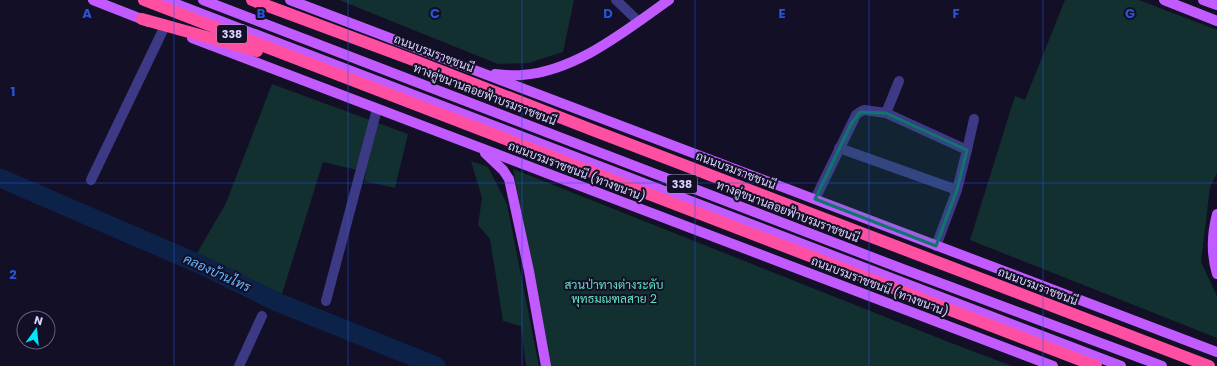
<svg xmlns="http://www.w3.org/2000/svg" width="1217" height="366" viewBox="0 0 1217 366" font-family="Poppins,Sarabun,sans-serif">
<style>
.green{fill:#12302f}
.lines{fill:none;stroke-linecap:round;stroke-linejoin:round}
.river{stroke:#0c2248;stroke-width:19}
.minor{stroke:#3d3a85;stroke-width:10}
.major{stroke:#c25bff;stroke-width:10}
.highway{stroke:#ff4fa3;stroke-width:12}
.marked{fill:#0f766e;fill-opacity:0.2;stroke:#0f766e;stroke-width:3;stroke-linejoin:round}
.grid{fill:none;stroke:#2655da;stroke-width:1;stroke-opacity:0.55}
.labels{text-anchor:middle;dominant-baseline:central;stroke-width:4;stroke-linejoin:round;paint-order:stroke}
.shield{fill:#130f26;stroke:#9e99be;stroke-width:1}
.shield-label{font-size:11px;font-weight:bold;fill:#d9d4ff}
.street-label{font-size:12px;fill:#d9d4ff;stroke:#130f26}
.park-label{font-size:12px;fill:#5fe0c0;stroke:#130f26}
.water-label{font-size:13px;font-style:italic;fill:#62b6ff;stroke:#130f26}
.grid-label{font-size:13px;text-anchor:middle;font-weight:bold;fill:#2655da;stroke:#130f26;stroke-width:4;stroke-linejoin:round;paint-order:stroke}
</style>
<rect width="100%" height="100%" fill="#130f26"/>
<g class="green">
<polygon points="339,0 574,0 563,52 529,63 498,64"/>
<polygon points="1065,0 1139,0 1217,30 1217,173 1210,187 1201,262 1217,296 1217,338 970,240 1015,96 1025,100"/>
<polygon points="272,84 408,134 395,188 364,181 366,172 323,162 282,294 196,255 226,203"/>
<polygon points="471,161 488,167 507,204 539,366 526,366 521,326 503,321 490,239 478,225 482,198"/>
<polygon points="513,169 946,341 1012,366 550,366"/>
</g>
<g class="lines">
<polyline class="river" points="0,178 206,267 277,302 436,366"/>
<g class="minor">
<polyline points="616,0 638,21"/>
<polyline points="886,113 899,81"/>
<polyline points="839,148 957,190"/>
<polyline points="967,150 974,119"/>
<polyline points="91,180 164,28"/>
<polyline points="815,199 856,115 860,112 864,110 886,113 967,150 957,190 936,246"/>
<polyline points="326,301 377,109"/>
<polyline points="239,366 262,316"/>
</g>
<g class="major">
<polyline points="93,0 149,22"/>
<polyline points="166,0 1121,366"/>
<polyline points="203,0 900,268 1162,366"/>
<polyline points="290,0 1217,352"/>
<polyline points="1164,0 1217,21"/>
<polyline points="1203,0 1217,5"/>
<polyline points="192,38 1053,366"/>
<path d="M495,74C504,75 513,76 522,75C577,71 626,30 669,0"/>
<polyline points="485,153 503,170 509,179 529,271 546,366"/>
<path d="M1217,214C1212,233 1211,254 1217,274"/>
</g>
<g class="highway">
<polyline points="144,0 1096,366"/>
<polyline points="252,0 413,60 595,131 1209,366"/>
<polyline points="142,19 257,51"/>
</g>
</g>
<path class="marked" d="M860,112L886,113L967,150L957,190L936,246L815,199L851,124Z"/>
<path class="grid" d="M174,0V366M348,0V366M522,0V366M695,0V366M869,0V366M1043,0V366M0,183H1217"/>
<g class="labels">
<g class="shield">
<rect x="217" y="25" width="30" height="18" rx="3"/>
<rect x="667" y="175" width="30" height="18" rx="3"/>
</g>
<g class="shield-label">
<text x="232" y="34">338</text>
<text x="682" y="184">338</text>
</g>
<g class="street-label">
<text transform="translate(434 53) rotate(21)">ถนนบรมราชชนนี</text>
<text transform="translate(485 94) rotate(21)">ทางคู่ขนานลอยฟ้าบรมราชชนนี</text>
<text transform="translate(736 170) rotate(21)">ถนนบรมราชชนนี</text>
<text transform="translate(577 171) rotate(21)">ถนนบรมราชชนนี (ทางขนาน)</text>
<text transform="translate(788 211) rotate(21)">ทางคู่ขนานลอยฟ้าบรมราชชนนี</text>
<text transform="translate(880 286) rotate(21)">ถนนบรมราชชนนี (ทางขนาน)</text>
<text transform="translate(1038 286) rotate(21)">ถนนบรมราชชนนี</text>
</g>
<g class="park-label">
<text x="614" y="284">สวนป่าทางต่างระดับ<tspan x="614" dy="14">พุทธมณฑลสาย 2</tspan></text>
</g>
<g class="water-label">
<text transform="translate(217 273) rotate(25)">คลองบ้านไทร</text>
</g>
</g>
<g class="grid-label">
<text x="87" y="18">A</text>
<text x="261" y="18">B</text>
<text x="435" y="18">C</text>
<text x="608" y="18">D</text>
<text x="782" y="18">E</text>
<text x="956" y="18">F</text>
<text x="1130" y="18">G</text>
<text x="13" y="96">1</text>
<text x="13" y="279">2</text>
</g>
<g transform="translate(36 330) rotate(15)"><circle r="19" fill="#130f26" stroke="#625e7d"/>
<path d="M0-3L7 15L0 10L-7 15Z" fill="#00e5ff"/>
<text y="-6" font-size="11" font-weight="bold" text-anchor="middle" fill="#d9d4ff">N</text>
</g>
</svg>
